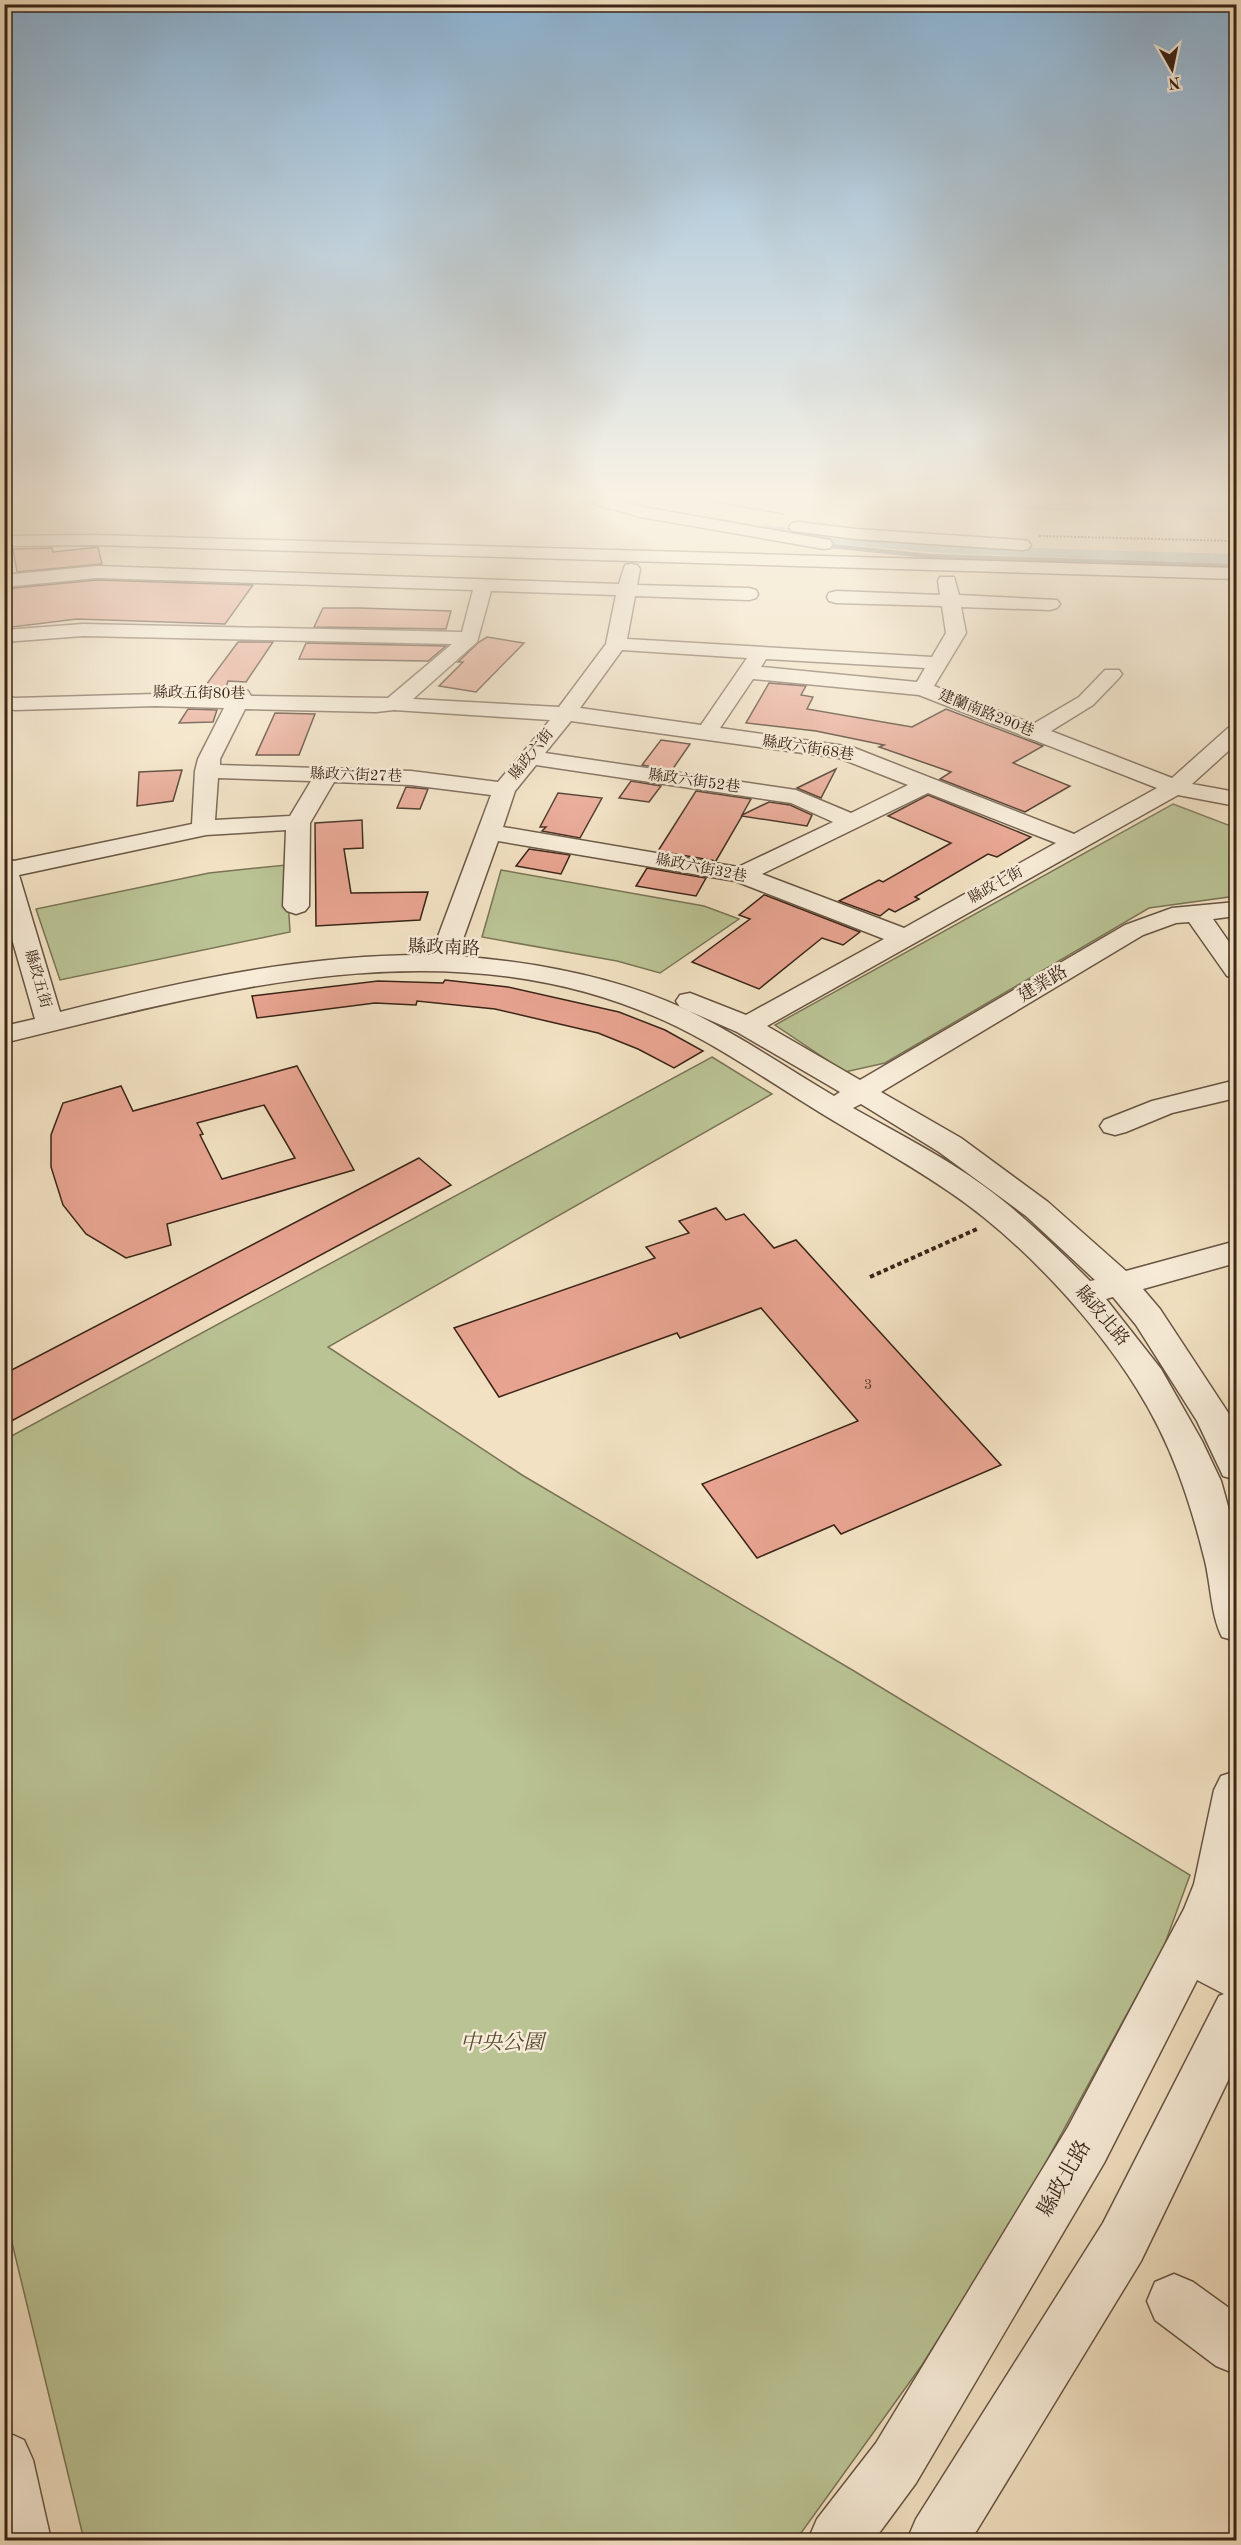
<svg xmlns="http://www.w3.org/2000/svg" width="1241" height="2545" viewBox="0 0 1241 2545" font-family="'Old Standard TT','Noto Serif TC',serif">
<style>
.green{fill:#bac394;stroke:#7a7456;stroke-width:1.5}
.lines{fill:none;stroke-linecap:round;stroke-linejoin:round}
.stream{stroke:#787e7c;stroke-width:4.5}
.canal{fill:#a2babf;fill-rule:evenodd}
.building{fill:#e8a491;stroke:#3a2417;stroke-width:1.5;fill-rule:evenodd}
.minor-casing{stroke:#685442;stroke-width:3}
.path-far1{stroke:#3a2417;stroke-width:2;stroke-dasharray:2 1.5;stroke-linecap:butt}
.path{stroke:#3a2417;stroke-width:4;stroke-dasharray:4.5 3;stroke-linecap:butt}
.minor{fill:#f7ecd8;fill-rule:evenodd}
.labels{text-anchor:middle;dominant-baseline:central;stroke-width:5;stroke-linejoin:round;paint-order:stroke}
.far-street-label{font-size:15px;fill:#3a2417;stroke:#f7ecd8}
.number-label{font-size:15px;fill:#664436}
.street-label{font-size:18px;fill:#3a2417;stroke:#f7ecd8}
.near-park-label{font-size:21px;font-style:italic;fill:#5a4c36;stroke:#f7ecd8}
.near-street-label{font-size:21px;fill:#3a2417;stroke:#f7ecd8}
</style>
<rect width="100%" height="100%" fill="#f2e2c3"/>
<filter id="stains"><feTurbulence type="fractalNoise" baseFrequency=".00333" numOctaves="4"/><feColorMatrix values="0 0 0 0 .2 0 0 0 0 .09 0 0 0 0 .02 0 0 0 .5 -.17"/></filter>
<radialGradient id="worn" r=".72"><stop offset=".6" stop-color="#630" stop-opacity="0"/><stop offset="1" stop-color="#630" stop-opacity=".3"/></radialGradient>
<g class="green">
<polygon points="1173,804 1236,828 1236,896 1149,908 885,1063 845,1072 775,1025"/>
<polygon points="286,865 290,932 60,980 36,909 209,873"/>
<polygon points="501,870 704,906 739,919 660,973 617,961 482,937"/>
<polygon points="712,1057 772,1094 328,1347 522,1475 854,1671 1190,1875 1164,1946 1022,2206 922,2365 796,2540 84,2540 5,2214 4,1440"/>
</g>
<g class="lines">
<g class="stream">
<polyline points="584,501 610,508"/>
<polyline points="821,545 929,556 1236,566"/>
</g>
<g class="canal">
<polygon points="953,501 1236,504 1236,512 1050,511 960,505"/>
<path d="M766,525C922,547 1079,550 1236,554V564L942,553L824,543L761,533L758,530L761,527Z"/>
</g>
</g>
<g class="building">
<polygon points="98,547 102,564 17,572 13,549 52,548 53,552"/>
<polygon points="97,580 253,585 225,624 77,619 4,628 4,589"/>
<polygon points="323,608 359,608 451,611 446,629 314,627"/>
<polygon points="487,637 524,643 476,692 439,686 463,662 458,662 479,642"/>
<polygon points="238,642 273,642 246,682 228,681 224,694 200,693"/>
<polygon points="306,643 446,646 428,661 299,659"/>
<polygon points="769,683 806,686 801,695 813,697 807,709 912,727 946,709 1043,746 1013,763 1070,786 1025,812 940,779 951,772 879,747 884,745 816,731 746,723"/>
<polygon points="188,709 217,710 213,722 179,723"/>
<polygon points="275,713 315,714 299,755 256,755"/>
<polygon points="661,740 690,744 672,770 642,765"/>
<polygon points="836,769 821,798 797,788"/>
<polygon points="182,770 173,801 137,806 139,772"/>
<polygon points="631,781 661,786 649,802 619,798"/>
<polygon points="406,787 428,789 420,809 397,808"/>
<polygon points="696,791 751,799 742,815 769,802 790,805 812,815 807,826 742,816 716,861 658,851"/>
<polygon points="558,793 602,798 580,838 542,831 546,827 540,827"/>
<polygon points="928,795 1031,837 997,857 988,854 915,897 919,899 895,912 889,909 880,916 839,901 879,880 883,882 951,843 888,816"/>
<polygon points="362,820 363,848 344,849 351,893 428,892 420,920 316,926 315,823"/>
<polygon points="529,849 570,855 561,874 516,866"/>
<polygon points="647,868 706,878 696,896 636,886"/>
<polygon points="764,895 765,895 860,932 843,945 822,938 759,989 692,962 750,919 739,915"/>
<polygon points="445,980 508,987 619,1012 665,1030 703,1051 674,1068 638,1049 598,1033 495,1009 417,1001 416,1005 375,1003 257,1018 252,996 378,981 443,983"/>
<path d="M297,1066L354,1170L167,1224L171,1245L126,1258L86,1234L63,1205L51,1167V1135L63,1103L121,1086L133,1111ZM264,1105L295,1158L222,1179L200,1135L203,1134L197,1123Z"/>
<polygon points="419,1158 451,1185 4,1425 4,1374"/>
<polygon points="716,1208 726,1220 744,1214 774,1248 796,1240 1001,1465 841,1534 834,1525 757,1558 702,1484 858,1421 761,1308 680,1338 677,1333 499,1397 454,1328 655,1258 646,1247 689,1233 679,1221"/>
</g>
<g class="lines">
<g class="minor-casing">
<g id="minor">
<polygon points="596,501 623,501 643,507 824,539 830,540 833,544 830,548 824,549 641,517 598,505"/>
<polygon points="1227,501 1236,501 1236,508 1230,507"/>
<polygon points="798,522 856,529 1022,540 1028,541 1031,545 1028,549 1022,550 856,539 792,531 789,527 792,523"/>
<polygon points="95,535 1236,568 1236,579 95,545 4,546 4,536"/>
<path d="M631,564L637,565L640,569L637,585L749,588L756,590L758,594L756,598L749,600L635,596L627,639L932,657L946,633L942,606L836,603L829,601L827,597L829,593L836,591L940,595L938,581L940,577H954L959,595L1057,600L1060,604L1057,608L1050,610L961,607L966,633L934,686L1033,724L1079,697L1105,670H1119L1122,674L1119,678L1093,705L1051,731L1172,778L1228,728L1236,727V744L1192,784L1236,792V806L1178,795L767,1026L860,1080L1125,925L1172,908L1236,902V916L1213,919L1236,952V978L1227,976L1189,922L1176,923L1143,935L881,1092L961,1138L1048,1202L1126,1271L1236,1241V1263L1143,1289L1160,1309L1231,1417L1236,1428V1480L1223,1476L1197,1421L1136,1325L1113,1297L1106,1299L1161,1369L1202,1441L1221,1481L1236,1535V1641L1222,1637C1211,1615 1211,1586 1205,1561C1190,1500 1171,1443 1137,1389C1093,1318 1020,1240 951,1193C915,1168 876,1146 839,1124C781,1090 726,1049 665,1021C450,923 220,990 4,1043V1026L35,1019L4,911V858L14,861L192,824L195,771L198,759L224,708L156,706L15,710L4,708V696L15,698L156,694L230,696L234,691L241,689L248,691L251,696L388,698L452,644L83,636L4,642V630L83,624L462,632L473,590L97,578L4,587V575L97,566L619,584L625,565ZM491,591L616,595L606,644L559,707L413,699L477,642ZM622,650L747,658L701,725L580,708ZM766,659L925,668L917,682L761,667ZM753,679L919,695L1157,788L1074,834L852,747L720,728ZM245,709L376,712L394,710L550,720L498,782L411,771L220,765V759ZM571,721L839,758L908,785L851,813L796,790L545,753ZM536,765L791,803L833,822L738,867L503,827L515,791ZM218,778L311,781L290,816L215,820ZM334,782L411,785L491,795L431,955C304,954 183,981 60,1012L19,875L206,835L286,830L283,906L287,911L296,914L305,911L309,906L310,823ZM928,793L1056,843L904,928L762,874ZM498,841L735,881L884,939L746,1015L690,993L680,995L676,1001L680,1007L737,1032L840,1092L834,1096C785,1067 739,1035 687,1010C617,977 534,962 457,956ZM861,1104L939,1152L1026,1216L1095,1280L1090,1281C1057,1248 1022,1214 984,1186C943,1156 897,1133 853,1108Z"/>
<polygon points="1236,1080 1236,1098 1172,1113 1126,1132 1115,1135 1104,1132 1100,1126 1104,1120 1152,1101"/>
<polygon points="1236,1771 1236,1893 1231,1909 1236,1913 1236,2064 1141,2261 971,2540 907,2540 916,2519 1103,2223 1219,1996 1224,1994 1197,1980 1104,2163 916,2483 874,2540 808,2540 817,2519 876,2443 1068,2127 1184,1909 1194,1884 1214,1790 1221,1776"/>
<polygon points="1174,2274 1193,2282 1236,2313 1236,2374 1216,2366 1155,2320 1147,2301 1155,2282"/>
<polygon points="4,2431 24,2440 33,2460 51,2540 4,2540"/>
</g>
</g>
<g class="path-far1">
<polyline points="709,501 784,514"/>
<polyline points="1039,536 1236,541"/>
</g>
<polyline class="path" points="870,1277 977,1229"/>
<use href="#minor" class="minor"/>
</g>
<linearGradient id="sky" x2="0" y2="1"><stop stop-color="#8cb6d8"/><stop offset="0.58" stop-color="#f9f2e4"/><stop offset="1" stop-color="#f9f2e4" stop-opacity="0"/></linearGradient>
<rect width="1241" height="858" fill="url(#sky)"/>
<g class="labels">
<g class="far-street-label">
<text transform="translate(199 694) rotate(1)">縣政五街80巷</text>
<text transform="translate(986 714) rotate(22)">建蘭南路290巷</text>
<text transform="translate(808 749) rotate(9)">縣政六街68巷</text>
<text transform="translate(532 755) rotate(-51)">縣政六街</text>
<text transform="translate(356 776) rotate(2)">縣政六街27巷</text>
<text transform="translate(694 782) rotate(8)">縣政六街52巷</text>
<text transform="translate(701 869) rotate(11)">縣政六街32巷</text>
<text transform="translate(996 886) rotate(-29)">縣政七街</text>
<text transform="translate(37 979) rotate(74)">縣政五街</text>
</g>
<g class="number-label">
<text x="868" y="1385">3</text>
</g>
<g class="street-label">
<text transform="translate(444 948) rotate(2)">縣政南路</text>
<text transform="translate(1043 984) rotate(-31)">建業路</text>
<text transform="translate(1102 1316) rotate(50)">縣政北路</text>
</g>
<g class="near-park-label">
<text x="502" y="2043">中央公園</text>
</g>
<g class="near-street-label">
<text transform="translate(1065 2179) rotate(-60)">縣政北路</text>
</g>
</g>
<rect width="1241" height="2545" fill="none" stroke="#f2e2c3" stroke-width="24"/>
<rect x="6" y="6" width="1229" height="2533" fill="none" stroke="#3a2417" stroke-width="3"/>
<rect x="12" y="12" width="1217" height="2521" fill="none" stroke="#3a2417" stroke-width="1.5"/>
<g transform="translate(1172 69) rotate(171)" stroke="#f7ecd8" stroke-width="4.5" paint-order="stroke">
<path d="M0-4.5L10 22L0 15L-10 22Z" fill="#3a2417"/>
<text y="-9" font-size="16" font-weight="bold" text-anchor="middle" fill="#3a2417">N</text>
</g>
<rect width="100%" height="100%" filter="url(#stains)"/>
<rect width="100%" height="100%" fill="url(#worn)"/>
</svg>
